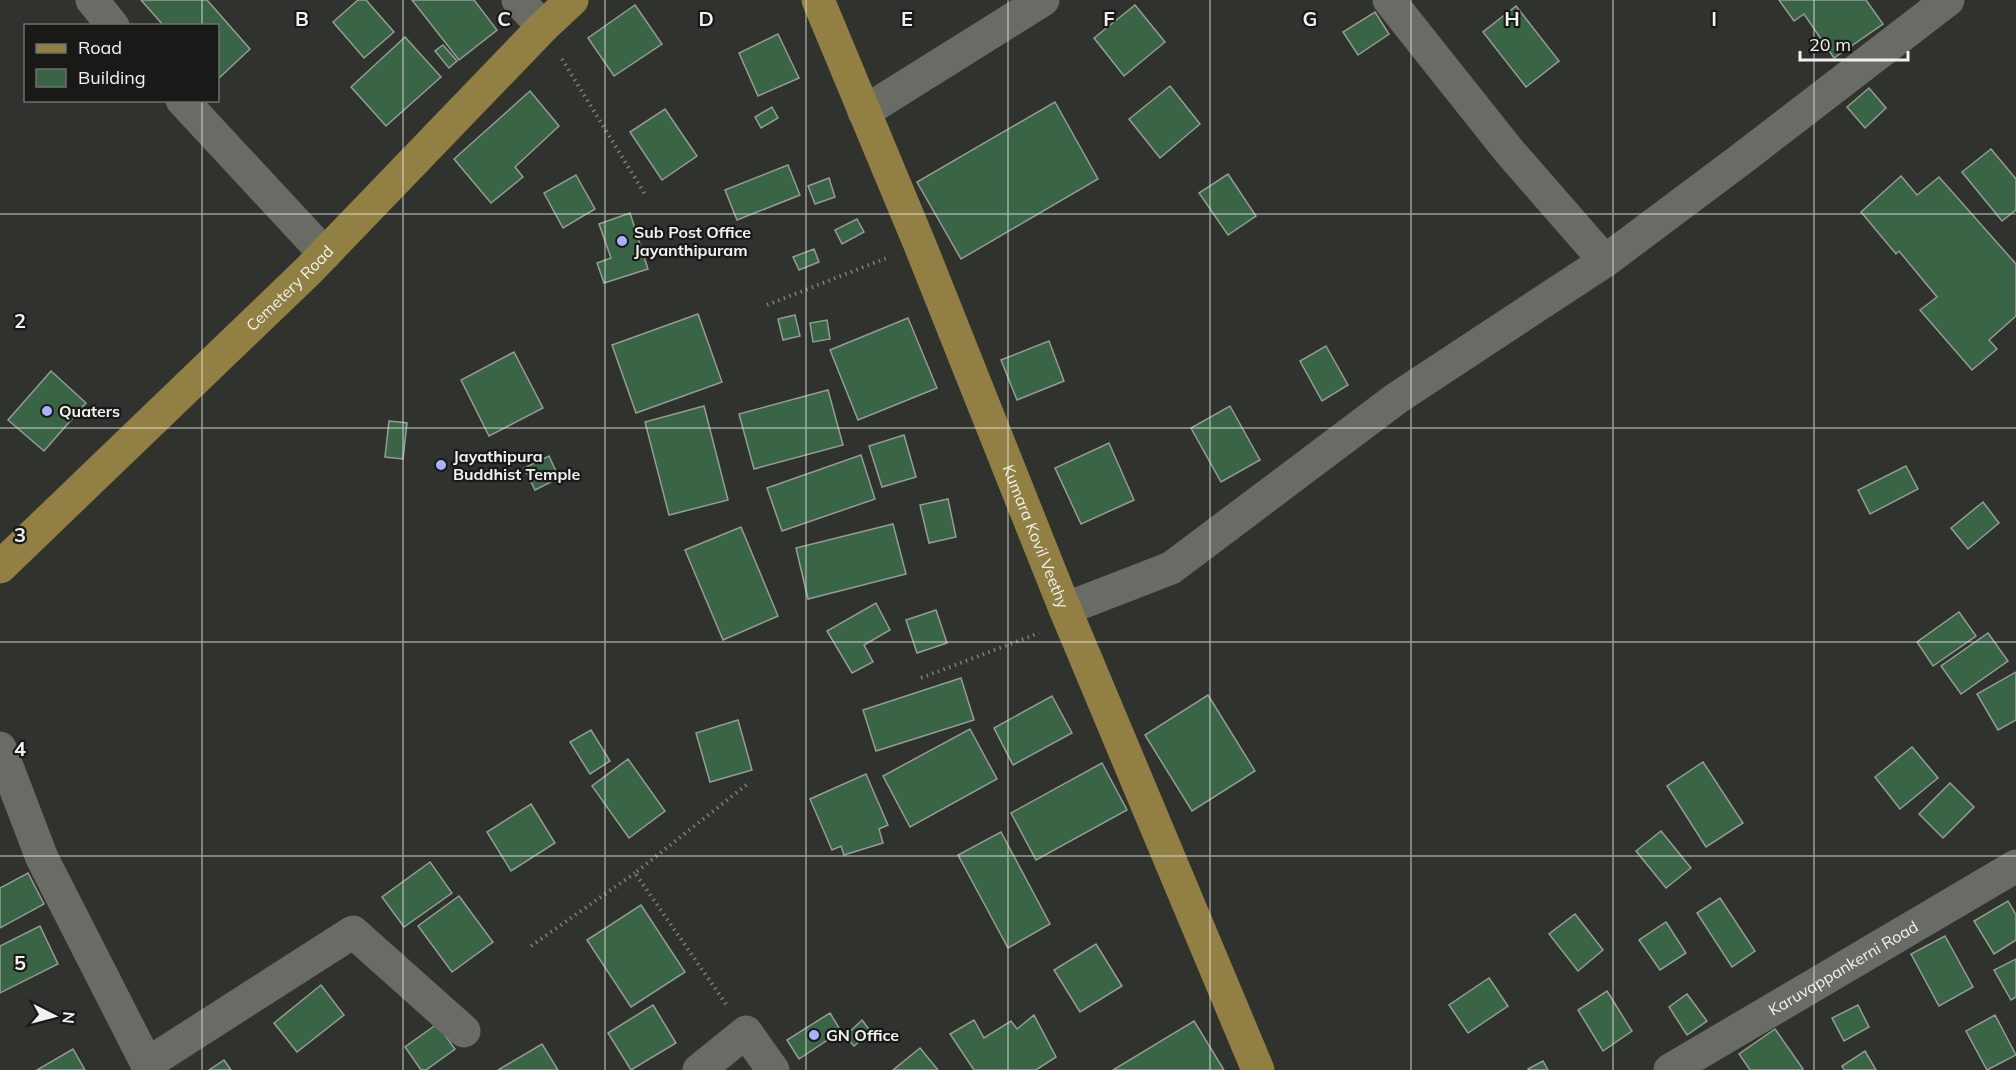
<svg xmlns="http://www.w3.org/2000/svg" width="2016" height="1070" viewBox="0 0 2016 1070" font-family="Mulish,sans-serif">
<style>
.building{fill:#396446;stroke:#969b97;stroke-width:1.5}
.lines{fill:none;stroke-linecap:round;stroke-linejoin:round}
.path{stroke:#7c7e79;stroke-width:4;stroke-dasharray:1.5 4.5;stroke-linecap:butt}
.minor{stroke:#696b65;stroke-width:33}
.major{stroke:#927f44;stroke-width:33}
.grid{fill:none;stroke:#f1f2ee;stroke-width:1.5;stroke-opacity:0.55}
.poi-dot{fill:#a7b1fc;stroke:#191917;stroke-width:2}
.labels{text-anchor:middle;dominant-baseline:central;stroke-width:4.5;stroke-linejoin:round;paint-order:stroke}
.poi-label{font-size:16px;font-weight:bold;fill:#f1f2ee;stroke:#191917;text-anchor:start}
.street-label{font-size:16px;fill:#f1f2ee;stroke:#191917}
.grid-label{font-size:20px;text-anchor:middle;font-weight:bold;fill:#f1f2ee;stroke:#191917;stroke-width:4.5;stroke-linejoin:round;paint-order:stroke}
</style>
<rect width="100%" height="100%" fill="#30322d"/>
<g class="building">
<polygon points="141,0 207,0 250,49 218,79 218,26 164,26"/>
<polygon points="358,0 366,0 394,32 364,58 333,22"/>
<polygon points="412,0 474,0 497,30 459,60"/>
<polygon points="1779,0 1866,0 1883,24 1834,58 1804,14 1794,21"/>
<polygon points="635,5 662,44 614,76 588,38"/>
<polygon points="1135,5 1165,42 1124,76 1094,38"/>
<polygon points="1516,6 1559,61 1526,87 1483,32"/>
<polygon points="1375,12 1389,34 1358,55 1343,32"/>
<polygon points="778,34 799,78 758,96 739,53"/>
<polygon points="405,37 441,77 386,126 351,87"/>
<polygon points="443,45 457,61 449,68 435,51"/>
<polygon points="1170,86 1200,124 1160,158 1129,119"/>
<polygon points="1869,88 1886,108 1865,128 1847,107"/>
<polygon points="530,91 559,126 515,167 523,177 491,203 454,159"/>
<polygon points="1055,102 1098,179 961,259 917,182"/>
<polygon points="772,107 778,118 761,128 755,117"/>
<polygon points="665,109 697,156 662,180 630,132"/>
<polygon points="1991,149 2016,179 2016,210 2002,221 1962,172"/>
<polygon points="788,165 800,195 737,220 725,190"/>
<polygon points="1228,174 1256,216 1228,235 1199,193"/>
<polygon points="576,175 595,209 563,228 544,193"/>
<polygon points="1901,176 1917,195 1939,177 2016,264 2016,316 1989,340 1997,349 1972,370 1920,310 1937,297 1899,251 1896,254 1861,212"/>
<polygon points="829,178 835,197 815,204 808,186"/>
<polygon points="630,213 648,269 604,283 597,263 611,258 599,224"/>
<polygon points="857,219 864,232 842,244 835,230"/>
<polygon points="814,249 819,262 799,270 793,257"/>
<polygon points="698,314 722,382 636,413 612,345"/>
<polygon points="795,315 800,336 783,340 778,319"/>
<polygon points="908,318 937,388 858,420 830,350"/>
<polygon points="827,320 830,339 813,342 810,323"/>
<polygon points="1049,341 1064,381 1017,400 1001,360"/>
<polygon points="1326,346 1348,385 1322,401 1300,361"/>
<polygon points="514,352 543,408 489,436 461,380"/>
<polygon points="51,371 86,403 44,451 8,420"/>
<polygon points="828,390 843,445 754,469 739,414"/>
<polygon points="704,406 728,500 669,515 645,422"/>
<polygon points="1230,406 1260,460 1221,482 1191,428"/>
<polygon points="389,421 407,423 403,459 385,457"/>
<polygon points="904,435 916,477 882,487 869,446"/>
<polygon points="1109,443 1134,500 1081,524 1055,468"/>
<polygon points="861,455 875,499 782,531 767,488"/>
<polygon points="549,456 559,478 535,490 524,468"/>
<polygon points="1906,466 1918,489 1870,514 1858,490"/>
<polygon points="948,499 956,537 929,543 920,505"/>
<polygon points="1983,502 1999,523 1968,549 1951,528"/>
<polygon points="893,524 906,574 808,599 796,548"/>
<polygon points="741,527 778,616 723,640 685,550"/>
<polygon points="876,603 890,630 864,645 873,662 852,673 827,631"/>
<polygon points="936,610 947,643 917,653 906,620"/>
<polygon points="1959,612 1976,636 1933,666 1917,642"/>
<polygon points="1988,633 2008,661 1961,694 1941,666"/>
<polygon points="2016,672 2016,720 1998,730 1977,694"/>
<polygon points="961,678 974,720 876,751 863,710"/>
<polygon points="1208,695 1255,771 1192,811 1145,735"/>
<polygon points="1052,696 1072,733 1013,765 994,728"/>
<polygon points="738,720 752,770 710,782 696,733"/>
<polygon points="970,729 997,779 910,827 883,776"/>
<polygon points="591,730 610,761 590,774 570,742"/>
<polygon points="1912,747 1938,778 1900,809 1875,777"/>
<polygon points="628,759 665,811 629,838 592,786"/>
<polygon points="1703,762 1743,823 1706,847 1667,786"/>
<polygon points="1102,763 1127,810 1036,860 1011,813"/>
<polygon points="866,774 888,825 879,829 883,843 844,855 841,846 832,850 810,799"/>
<polygon points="1950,783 1974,807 1943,838 1919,814"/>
<polygon points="531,804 555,843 511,871 487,832"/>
<polygon points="1661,831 1691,868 1666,888 1636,851"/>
<polygon points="1001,832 1050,924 1008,948 958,855"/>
<polygon points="430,862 452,893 404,927 382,897"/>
<polygon points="28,873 44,904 0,928 0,888"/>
<polygon points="459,896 493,942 452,972 418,926"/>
<polygon points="1720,898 1755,951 1732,967 1697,913"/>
<polygon points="2008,901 2016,915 2016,940 1994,954 1974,921"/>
<polygon points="641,905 685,972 631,1007 587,940"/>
<polygon points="1575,914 1603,950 1578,971 1549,934"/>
<polygon points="1666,922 1686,953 1660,970 1639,940"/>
<polygon points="40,926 58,964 0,993 0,946"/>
<polygon points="1945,936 1973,987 1939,1006 1911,954"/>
<polygon points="1096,944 1122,986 1080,1012 1054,970"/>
<polygon points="2016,959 2016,997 2011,1000 1994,970"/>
<polygon points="1489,978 1508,1006 1468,1033 1449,1005"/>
<polygon points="321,985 344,1015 297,1052 274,1023"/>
<polygon points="1607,991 1632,1031 1603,1051 1578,1010"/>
<polygon points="1687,994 1707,1021 1687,1035 1669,1007"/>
<polygon points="653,1005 676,1043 631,1070 608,1033"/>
<polygon points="1858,1005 1869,1027 1844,1041 1832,1018"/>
<polygon points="830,1013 841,1031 799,1059 787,1040"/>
<polygon points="1034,1015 1056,1057 1036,1070 974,1070 950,1034 974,1020 984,1038 1011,1021 1017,1029"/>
<polygon points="1995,1015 2016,1055 1987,1070 1966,1031"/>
<polygon points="862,1020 871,1032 854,1046 845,1036"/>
<polygon points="1194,1021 1224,1070 1113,1070"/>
<polygon points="437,1024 455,1049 426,1070 421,1070 405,1047"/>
<polygon points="1775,1029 1803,1069 1802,1070 1750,1070 1739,1054"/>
<polygon points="542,1044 558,1070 498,1070"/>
<polygon points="920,1048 938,1070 893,1070"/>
<polygon points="73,1049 85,1070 37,1070"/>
<polygon points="1865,1051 1876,1070 1844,1070 1842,1066"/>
<polygon points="224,1060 231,1070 209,1070"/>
<polygon points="1543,1061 1548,1070 1529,1070 1528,1069"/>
</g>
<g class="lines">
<g class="path">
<polyline points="562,59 646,196"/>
<polyline points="767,305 889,257"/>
<polyline points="921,678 1039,633"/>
<polyline points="531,946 635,873"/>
<polyline points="726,1004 635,873 750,782"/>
</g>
<g class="minor">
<polyline points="92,0 113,26"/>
<polyline points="518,0 543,27"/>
<polyline points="1389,0 1509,151 1605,261 1740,160 1948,0"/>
<polyline points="182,100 325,254"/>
<polyline points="864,112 1043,0"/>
<polyline points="1065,609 1171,568 1397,398 1605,261"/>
<polyline points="0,748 42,858 150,1070"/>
<polyline points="147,1064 353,932 464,1031"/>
<polyline points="699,1070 746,1032 773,1070"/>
<path id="s1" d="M1670,1070L2016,866"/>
</g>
<g class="major">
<path id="s2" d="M818,0L920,245L1065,609L1258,1070"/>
<path id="s3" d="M0,567L309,270L543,27L572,0"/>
</g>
</g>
<path class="grid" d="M202,0V26M403,0V1070M605,0V1070M806,0V1070M1008,0V1070M1210,0V1070M1411,0V1070M1613,0V1070M1814,0V1070M202,100V1070M0,214H2016M0,428H2016M0,642H2016M0,856H2016"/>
<g class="poi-dot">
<circle cx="622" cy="241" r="6"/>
<circle cx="47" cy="411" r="6"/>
<circle cx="441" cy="465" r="6"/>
<circle cx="814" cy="1035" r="6"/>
</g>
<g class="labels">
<g class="poi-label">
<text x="634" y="232">Sub Post Office<tspan x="634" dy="18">Jayanthipuram</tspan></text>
<text x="59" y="411">Quaters</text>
<text x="453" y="456">Jayathipura<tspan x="453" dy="18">Buddhist Temple</tspan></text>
<text x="826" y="1035">GN Office</text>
</g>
<g class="street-label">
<text stroke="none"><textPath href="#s3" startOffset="402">Cemetery Road</textPath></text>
<text stroke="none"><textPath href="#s2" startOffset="579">Kumara Kovil Veethy</textPath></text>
<text stroke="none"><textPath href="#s1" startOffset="201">Karuvappankerni Road</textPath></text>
</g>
</g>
<g class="grid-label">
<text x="302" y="26">B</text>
<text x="504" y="26">C</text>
<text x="706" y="26">D</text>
<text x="907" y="26">E</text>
<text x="1109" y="26">F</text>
<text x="1310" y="26">G</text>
<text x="1512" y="26">H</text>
<text x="1714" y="26">I</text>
<text x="20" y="328">2</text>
<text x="20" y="542">3</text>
<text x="20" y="756">4</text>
<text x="20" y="970">5</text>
</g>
<rect x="24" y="24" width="195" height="78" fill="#191917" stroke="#6f706d" stroke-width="1.5"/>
<rect x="36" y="44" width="30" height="9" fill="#927f44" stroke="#6f706d" stroke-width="1.5"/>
<text x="78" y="54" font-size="18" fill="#f1f2ee">Road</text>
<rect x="36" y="69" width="30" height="18" fill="#396446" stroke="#6f706d" stroke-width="1.5"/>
<text x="78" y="84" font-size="18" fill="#f1f2ee">Building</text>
<g transform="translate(54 1016) rotate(96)" stroke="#191917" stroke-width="4.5" paint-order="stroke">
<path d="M0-4.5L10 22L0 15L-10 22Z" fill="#f1f2ee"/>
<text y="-9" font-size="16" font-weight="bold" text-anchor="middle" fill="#f1f2ee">N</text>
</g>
<path d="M1800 51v9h108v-9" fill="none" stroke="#f1f2ee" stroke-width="3"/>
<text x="1809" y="51" font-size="18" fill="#f1f2ee" stroke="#191917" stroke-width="4.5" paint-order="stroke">20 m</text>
</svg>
